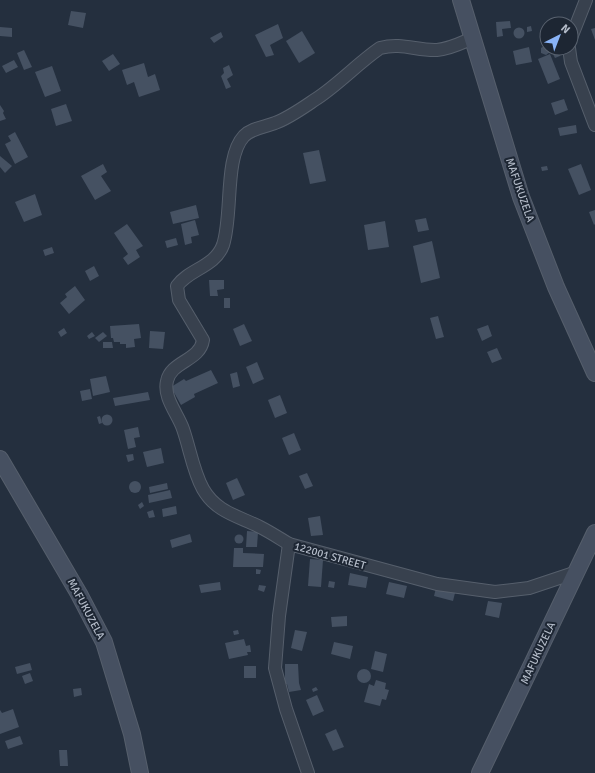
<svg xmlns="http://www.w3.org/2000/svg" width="595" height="773" viewBox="0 0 595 773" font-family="Signika,sans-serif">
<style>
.building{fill:#455162}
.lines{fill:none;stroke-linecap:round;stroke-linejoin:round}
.street-casing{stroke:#565f6c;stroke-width:14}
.secondary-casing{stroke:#565f6c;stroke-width:18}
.street{stroke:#38414e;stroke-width:12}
.secondary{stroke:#465061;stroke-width:16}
.labels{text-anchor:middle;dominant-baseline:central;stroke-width:4;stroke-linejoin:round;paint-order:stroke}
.street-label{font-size:11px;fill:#b4bcc9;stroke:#1d2633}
</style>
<rect width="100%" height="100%" fill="#242f3e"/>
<g class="building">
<polygon points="71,11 86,13 83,28 68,25"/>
<polygon points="510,21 511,28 502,29 503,36 497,37 496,22"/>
<polygon points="278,24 283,38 270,45 274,55 266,57 255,35"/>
<polygon points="531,26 532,31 527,32 527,27"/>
<polygon points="0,27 12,28 12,37 0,36"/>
<circle cx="519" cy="33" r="5.5"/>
<polygon points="595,28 595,40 591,29"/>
<polygon points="302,31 315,53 299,63 286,41"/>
<polygon points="221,32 223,37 214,43 210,38"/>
<polygon points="545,45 547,48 550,48 550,52 546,55 541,53 541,48"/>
<polygon points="529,47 532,62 516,65 513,51"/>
<polygon points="24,50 32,67 24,70 17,53"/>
<polygon points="558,51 560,56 555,58 553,54"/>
<polygon points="113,54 120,64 109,71 102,61"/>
<polygon points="550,54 560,79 548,84 538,59"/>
<polygon points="14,60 18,67 6,73 2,66"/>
<polygon points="144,63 148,77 155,74 160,90 139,97 134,82 127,85 122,70"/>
<polygon points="229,65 233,75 227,79 231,87 226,89 221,76 224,73 223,68"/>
<polygon points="52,66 61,91 45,97 35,72"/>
<polygon points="564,99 568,110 555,115 551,103"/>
<polygon points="66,104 72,121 56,126 51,109"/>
<polygon points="0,105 4,111 3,113 6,119 0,121"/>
<polygon points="576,125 577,133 560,136 558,128"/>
<polygon points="15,132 28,157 15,164 5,144 11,141 8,136"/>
<polygon points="319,150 326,181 310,184 303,153"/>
<polygon points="0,156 12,166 5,173 0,167"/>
<polygon points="103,164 107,172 101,176 111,191 95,200 81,176"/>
<polygon points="581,164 591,190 579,195 568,169"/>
<polygon points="547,166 548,170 542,171 541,167"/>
<polygon points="35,194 42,215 24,222 15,202"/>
<polygon points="196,205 199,218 173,224 170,212"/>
<polygon points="595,210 595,224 594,225 589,212"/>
<polygon points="426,218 429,230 418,232 415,220"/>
<polygon points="195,220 199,235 191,237 192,243 185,245 181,224"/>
<polygon points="385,221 389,247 368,250 364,225"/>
<polygon points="127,224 143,246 136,250 140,257 128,265 123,258 128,254 114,233"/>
<polygon points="176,238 178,245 167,248 165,241"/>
<polygon points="432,241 440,278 421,283 413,246"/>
<polygon points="52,247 54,253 45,256 43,250"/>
<polygon points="94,266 99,276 90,281 85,271"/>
<polygon points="209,280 224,280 224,289 217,290 218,296 210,296"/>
<polygon points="75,286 85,300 69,314 60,303 67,297 65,294"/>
<rect x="224" y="298" width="6" height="10"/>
<polygon points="438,316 444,337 436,339 430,318"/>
<polygon points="139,324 141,338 134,339 135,347 126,348 126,344 120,344 120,342 114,342 113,338 111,338 110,326"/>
<polygon points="244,324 252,341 240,346 233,329"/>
<polygon points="488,325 492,336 482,341 477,329"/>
<polygon points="64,328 67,333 61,337 58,332"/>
<polygon points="150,331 165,332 163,349 149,348"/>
<polygon points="92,332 95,336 89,339 87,336"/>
<polygon points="103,332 107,336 99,342 95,338"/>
<polygon points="103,342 112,342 113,348 103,348"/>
<polygon points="497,348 502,359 492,363 487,352"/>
<polygon points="257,362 264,379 253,384 246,367"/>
<polygon points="211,370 218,383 194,394 195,397 181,405 171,387 184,379 186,381"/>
<polygon points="237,372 240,386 233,388 230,374"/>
<polygon points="106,376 110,392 93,396 90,379"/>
<polygon points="90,389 92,399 82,401 80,391"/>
<polygon points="148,392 150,400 115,406 113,398"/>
<polygon points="280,395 287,413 275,418 268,400"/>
<circle cx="107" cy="420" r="5.5"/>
<polygon points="100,416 102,423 99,424 97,417"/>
<polygon points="138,427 140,437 134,438 136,447 128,449 124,430"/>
<polygon points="294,433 301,450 289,455 282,438"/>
<polygon points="161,448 164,463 147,467 143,452"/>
<polygon points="133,454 134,460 128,462 126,455"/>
<polygon points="307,473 313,486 305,489 299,476"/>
<polygon points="237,478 245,495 233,500 226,483"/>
<circle cx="135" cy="487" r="6"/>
<polygon points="167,483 168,489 150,493 149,487"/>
<polygon points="170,490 172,498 149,503 148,495"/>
<polygon points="142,502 144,506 140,509 138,505"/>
<polygon points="176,506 177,514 163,517 162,509"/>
<polygon points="153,510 155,517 149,518 147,512"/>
<polygon points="320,516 323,535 311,536 308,518"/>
<polygon points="247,531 258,532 257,547 246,547"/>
<polygon points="190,534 192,542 172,548 170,540"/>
<circle cx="239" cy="539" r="4.5"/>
<polygon points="234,548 243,548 243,553 264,554 263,567 233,567"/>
<polygon points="310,559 323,560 321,587 308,586"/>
<polygon points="256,569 261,570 260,574 256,574"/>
<polygon points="350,573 368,577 366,588 348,585"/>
<polygon points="329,581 335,582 334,588 328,587"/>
<polygon points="220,582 221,590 201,593 199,585"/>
<polygon points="389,582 407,586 404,598 386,594"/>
<polygon points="437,584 456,589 453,601 434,596"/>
<polygon points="259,585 266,586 264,592 258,590"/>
<polygon points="488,601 502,603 499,618 485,615"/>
<polygon points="347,616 347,626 332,627 331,617"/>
<polygon points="238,630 239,634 234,635 233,631"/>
<polygon points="295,630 307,632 302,651 291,648"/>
<polygon points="244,639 246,646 250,645 251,652 247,652 248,655 229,659 225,643"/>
<polygon points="334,642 353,646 350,659 331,654"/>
<polygon points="375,651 387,654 383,672 371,669"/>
<polygon points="30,663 32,670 17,674 15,667"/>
<polygon points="285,664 298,664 299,683 301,690 289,692 287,684 285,685"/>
<rect x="244" y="666" width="12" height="12"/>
<circle cx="364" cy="676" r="7"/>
<polygon points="30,673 33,681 25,684 22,676"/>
<polygon points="376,680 386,683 385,689 389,690 386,700 382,699 380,706 364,702 369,684 374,686"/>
<polygon points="316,687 318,690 313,692 312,689"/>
<polygon points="81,688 82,695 74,697 73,689"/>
<polygon points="317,695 324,711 313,716 306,700"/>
<polygon points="13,709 19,727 0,734 0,710 2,713"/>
<polygon points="336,729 344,747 333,751 325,734"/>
<polygon points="20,736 23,744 8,749 5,741"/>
<polygon points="59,750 67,750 68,766 60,766"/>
</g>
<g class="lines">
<g class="street-casing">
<g id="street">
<polyline points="571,38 586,0"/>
<polyline points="569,48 571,62 595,125"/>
<path d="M289,544C279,538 270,532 260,527C238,516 216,512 203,489C193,471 190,449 183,429C178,414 163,398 167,381C171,361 200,361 203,340L179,300L177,286C189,269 215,267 223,245C233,215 224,157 244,136C252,128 265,127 275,123C289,118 304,107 316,99C339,84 358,63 380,48C402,42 417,51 437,50C450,49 461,43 473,38"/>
<polyline points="308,773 286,709 275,668 279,616 289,544 437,584 495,592 529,588 577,572"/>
</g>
</g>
<g class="secondary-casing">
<g id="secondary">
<polyline points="461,0 521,197 556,287 595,373"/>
<polyline points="0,459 79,594 104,642 132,734 140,773"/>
<polyline points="480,773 595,533"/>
</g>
</g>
<use href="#street" class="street"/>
<use href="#secondary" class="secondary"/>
</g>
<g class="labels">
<g class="street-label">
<text transform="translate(520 190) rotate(71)">MAFUKUZELA</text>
<text transform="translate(330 556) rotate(16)">122001 STREET</text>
<text transform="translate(86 609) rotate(62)">MAFUKUZELA</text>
<text transform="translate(538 653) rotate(-65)">MAFUKUZELA</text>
</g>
</g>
<g transform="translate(559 36) rotate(42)"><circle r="19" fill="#1d2633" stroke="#59626f"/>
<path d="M0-3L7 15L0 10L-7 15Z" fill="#8ab4f8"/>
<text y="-6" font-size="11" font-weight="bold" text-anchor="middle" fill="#b4bcc9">N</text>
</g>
</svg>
